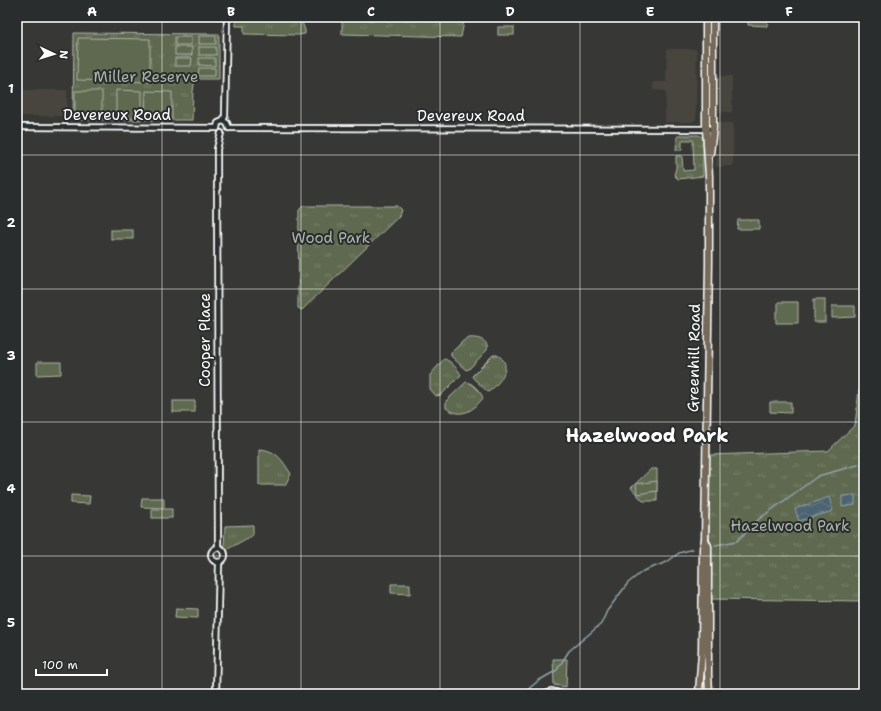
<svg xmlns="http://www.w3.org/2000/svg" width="881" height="711" viewBox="0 0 881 711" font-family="'Shantell Sans',sans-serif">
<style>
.built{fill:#47453e}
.grass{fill:url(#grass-tufts);stroke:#aeb4a8}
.pitch{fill:#5e6950;stroke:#aeb4a8}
.water{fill:url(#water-waves);stroke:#94a2aa}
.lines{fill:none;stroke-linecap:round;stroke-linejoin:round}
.stream{stroke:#94a2aa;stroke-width:1.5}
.minor-casing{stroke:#fff;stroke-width:8}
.major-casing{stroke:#fff;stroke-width:9}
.minor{stroke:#2a2d2e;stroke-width:4.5}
.major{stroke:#746a5a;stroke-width:6}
.grid{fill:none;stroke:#fff;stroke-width:1;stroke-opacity:0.55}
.labels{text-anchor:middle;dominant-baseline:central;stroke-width:4;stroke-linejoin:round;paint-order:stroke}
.park-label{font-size:15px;fill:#aeb4a8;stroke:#2a2d2e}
.street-label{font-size:15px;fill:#fff;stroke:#2a2d2e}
.district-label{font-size:19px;font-weight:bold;fill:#fff;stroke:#2a2d2e}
.neatline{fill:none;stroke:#fff;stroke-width:1.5}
.grid-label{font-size:13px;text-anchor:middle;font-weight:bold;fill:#fff}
</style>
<defs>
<pattern id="grass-tufts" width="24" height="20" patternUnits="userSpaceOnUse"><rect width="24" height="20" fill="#5e6950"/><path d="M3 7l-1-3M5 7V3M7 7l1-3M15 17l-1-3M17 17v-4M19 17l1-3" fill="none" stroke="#76806a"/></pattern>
<pattern id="water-waves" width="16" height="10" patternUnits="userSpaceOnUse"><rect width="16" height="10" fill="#4d6471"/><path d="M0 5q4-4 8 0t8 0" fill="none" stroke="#687b86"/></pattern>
</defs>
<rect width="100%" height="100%" fill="#373835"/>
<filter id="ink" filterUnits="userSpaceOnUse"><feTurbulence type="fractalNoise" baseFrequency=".025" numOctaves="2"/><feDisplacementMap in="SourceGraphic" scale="8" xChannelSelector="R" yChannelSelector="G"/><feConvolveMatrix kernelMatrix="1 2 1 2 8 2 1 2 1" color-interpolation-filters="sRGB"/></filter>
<g filter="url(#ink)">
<g class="built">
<polygon points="667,49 695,49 697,50 696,119 693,122 665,122 666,91 653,90 653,82 666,82"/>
<polygon points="720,76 732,76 732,112 718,112 718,78"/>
<rect x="17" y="90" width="50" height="26"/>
<polygon points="718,123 733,123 733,166 716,167"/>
</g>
<g class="grass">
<polygon points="236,17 300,17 305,30 305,34 298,35 244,34 244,26 236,26"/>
<polygon points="342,17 465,17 461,37 342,34"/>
<polygon points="74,33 219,34 219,79 195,79 193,91 192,120 73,120"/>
<polygon points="680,135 699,135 703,138 703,176 678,179 674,175 676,168 676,156 682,156 683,171 694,170 693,140 682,140 682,150 676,150 677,137"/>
<polygon points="303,206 397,206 401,210 399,216 302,310 298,308 299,210"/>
<polygon points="17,333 19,350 17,390"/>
<path d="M469,338C477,337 490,340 487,350L469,369L466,370L451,356V353L463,341Z"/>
<path d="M493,355H497C515,364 499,385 488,392L474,379L472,376Z"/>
<path d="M444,359C450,360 459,370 461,375L441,395L436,396L430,389V375Z"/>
<path d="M466,382C472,382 481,392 483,398C473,411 461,419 446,408V401Z"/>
<polygon points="864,384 864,601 710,599 709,455 828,451 855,425 859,390"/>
<path d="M259,449C277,450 282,460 291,474L285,485H259Z"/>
<polygon points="651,469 657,469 657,501 643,501 631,488"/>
<polygon points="253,525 253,535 228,549 224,549 225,526"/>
<polygon points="553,659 567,659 566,687 554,685"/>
</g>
<g class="pitch">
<rect x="369" y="17" width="82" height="3"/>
<polygon points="748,17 768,17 767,26 748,25"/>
<rect x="498" y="27" width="16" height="8"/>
<rect x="199" y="36" width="17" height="8"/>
<rect x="175" y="37" width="16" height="8"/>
<polygon points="78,38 150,39 150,82 77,80"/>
<rect x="175" y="47" width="17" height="8"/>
<rect x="199" y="47" width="17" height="8"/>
<polygon points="175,58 192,58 191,66 175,66"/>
<polygon points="199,58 215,58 215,66 199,65"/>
<polygon points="199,68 215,68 215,76 198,76"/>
<polygon points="116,90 142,91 142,118 116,118"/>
<rect x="75" y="91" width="27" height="27"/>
<polygon points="146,91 172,92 172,119 145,119"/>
<polygon points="738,220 759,220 759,229 737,229"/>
<rect x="111" y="230" width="22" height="9"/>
<rect x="814" y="299" width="11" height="23"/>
<polygon points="778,302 798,302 798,323 776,323 776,312 778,312"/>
<polygon points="832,306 855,306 855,317 832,318"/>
<polygon points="37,362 61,362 61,374 37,375"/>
<rect x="173" y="401" width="22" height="11"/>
<polygon points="770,402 791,402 791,413 770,412"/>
<polygon points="657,481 657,491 637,494 636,484"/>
<polygon points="71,495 90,496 89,504 71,503"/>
<polygon points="142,498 164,498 164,508 141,507"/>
<rect x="152" y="509" width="20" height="9"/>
<polygon points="391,584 410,584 410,594 391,593"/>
<polygon points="176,608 198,609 198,618 175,617"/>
</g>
<g class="water">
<polygon points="855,495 855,505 842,507 842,496"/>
<polygon points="829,497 833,511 799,521 795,509"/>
</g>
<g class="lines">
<g class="stream">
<polyline points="715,545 737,541 759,519 818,476 861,464 864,459"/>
<polyline points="526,691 538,681 557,670 569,651 601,624 607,611 628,583 643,571 667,562 679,553 693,549"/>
</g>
<g class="minor-casing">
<g id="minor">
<polyline points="223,121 225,116 227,17"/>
<polyline points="17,127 217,128"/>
<polyline points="217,128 218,123 223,121 227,123 229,128"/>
<polyline points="229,128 709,129"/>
<circle cx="218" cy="555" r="7"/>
<polyline points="218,548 217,149 221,133"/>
<polyline points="216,694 219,563"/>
<polyline points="539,694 544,694"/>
<polyline points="547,694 551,691 563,694"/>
</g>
</g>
<g class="major-casing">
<g id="major">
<polyline points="710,154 713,129 713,17"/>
<polyline points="705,540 708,546 708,674 709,692"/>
<polyline points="699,692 702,652 703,548 705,540 709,262 709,176 706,129 706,17"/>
</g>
</g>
<use href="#minor" class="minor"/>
<use href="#major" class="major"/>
</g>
</g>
<path class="grid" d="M162,17V694M301,17V694M440,17V694M580,17V694M720,17V694M17,155H864M17,289H864M17,422H864M17,556H864"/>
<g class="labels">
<g class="park-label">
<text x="146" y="77">Miller Reserve</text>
<text x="331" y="238">Wood Park</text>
<text x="790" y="526">Hazelwood Park</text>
</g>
<g class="street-label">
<text x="117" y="115">Devereux Road</text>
<text x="471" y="116">Devereux Road</text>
<text transform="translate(205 340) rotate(-90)">Cooper Place</text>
<text transform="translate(694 358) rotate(-89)">Greenhill Road</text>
</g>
<g class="district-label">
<text x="647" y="435">Hazelwood Park</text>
</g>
</g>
<rect width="881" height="711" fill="none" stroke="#2a2d2e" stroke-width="44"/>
<g transform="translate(54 54) rotate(94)" stroke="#2a2d2e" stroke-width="3" paint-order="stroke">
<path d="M0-3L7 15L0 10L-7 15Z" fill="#ffffff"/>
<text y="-6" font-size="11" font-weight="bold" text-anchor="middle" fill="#ffffff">N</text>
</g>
<path d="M36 669v6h71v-6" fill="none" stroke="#ffffff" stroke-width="2"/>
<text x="42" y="669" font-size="12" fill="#ffffff" stroke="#2a2d2e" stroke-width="3" paint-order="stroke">100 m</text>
<rect x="22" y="22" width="837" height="667" class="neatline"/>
<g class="grid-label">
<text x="92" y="16">A</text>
<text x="231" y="16">B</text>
<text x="371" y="16">C</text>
<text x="510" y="16">D</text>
<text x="650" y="16">E</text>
<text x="789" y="16">F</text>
<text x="11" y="93">1</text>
<text x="11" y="227">2</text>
<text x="11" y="360">3</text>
<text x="11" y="493">4</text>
<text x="11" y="627">5</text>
</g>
</svg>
